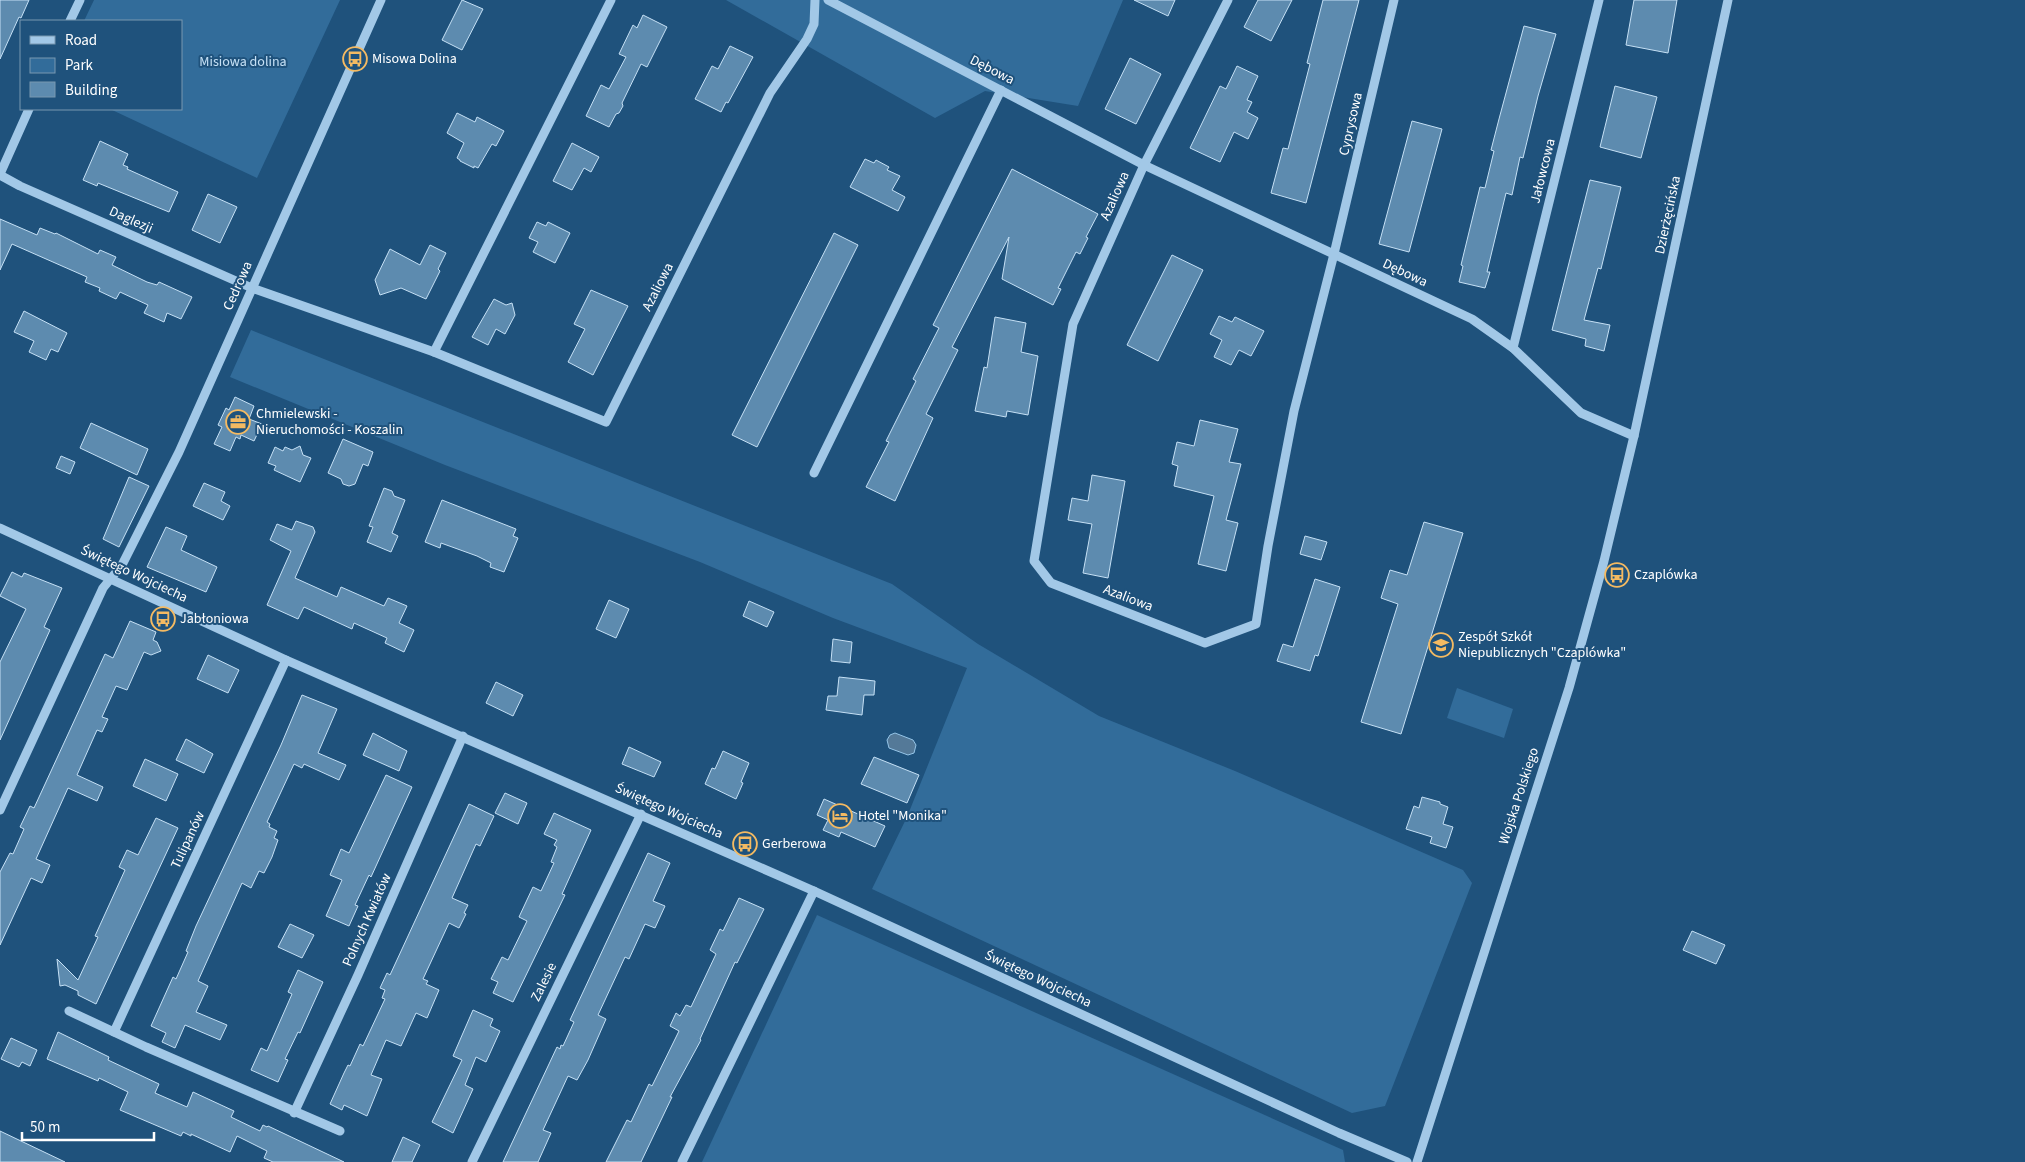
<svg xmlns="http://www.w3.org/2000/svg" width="2025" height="1162" viewBox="0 0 2025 1162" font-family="'Source Sans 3',sans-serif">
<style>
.green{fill:#326c9a}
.water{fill:#547998;stroke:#95c5e8}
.building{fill:#5d8baf;stroke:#c5e0f5}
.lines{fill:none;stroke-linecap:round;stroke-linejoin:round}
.minor{stroke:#a2c8e7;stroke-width:9}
.labels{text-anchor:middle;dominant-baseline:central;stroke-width:4;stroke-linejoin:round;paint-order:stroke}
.poi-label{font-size:14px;fill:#fff;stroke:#1f527c;text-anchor:start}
.park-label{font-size:14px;fill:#c5e0f5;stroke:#1f527c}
.street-label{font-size:14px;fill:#fff;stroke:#1f527c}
</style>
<rect width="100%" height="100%" fill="#1f527c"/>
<g class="green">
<polygon points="94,0 340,0 257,178 110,109 181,109 181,21 84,21"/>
<polygon points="726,0 1123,0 1078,106 985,91 935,118"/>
<polygon points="251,330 892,584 978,644 1099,716 1235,771 1463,870 1472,883 1385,1106 1352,1113 872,889 907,817 967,668 833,618 700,562 445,465 230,377"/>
<polygon points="1457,688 1513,709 1504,738 1447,718"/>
<polygon points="817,915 1343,1150 1345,1162 702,1162"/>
</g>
<polygon class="water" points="895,733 913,740 916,745 914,753 908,755 889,748 887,740 890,735"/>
<g class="building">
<polygon points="0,0 29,0 21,18 19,17 0,59"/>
<polygon points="462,0 483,9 462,50 442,40"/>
<polygon points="1134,0 1175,0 1168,16"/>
<polygon points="1258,0 1292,0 1271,41 1244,27"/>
<polygon points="1323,0 1359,0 1306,203 1271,193 1283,148 1288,149 1310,64 1307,63"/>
<polygon points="1634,0 1677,0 1668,53 1626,45"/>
<polygon points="643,15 667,27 647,67 641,64 622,103 623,106 619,113 616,114 609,127 586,116 601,85 609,89 626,57 619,54 633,25 637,28"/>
<polygon points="1524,26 1556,34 1538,96 1523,158 1520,157 1512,195 1506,193 1487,272 1490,272 1485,288 1459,282 1463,266 1461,265 1480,187 1485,188 1494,151 1491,150 1499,119"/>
<polygon points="730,46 753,57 728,103 726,102 721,112 695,99 712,66 718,69"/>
<polygon points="1130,58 1161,74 1136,124 1105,109"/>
<polygon points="1237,66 1258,76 1247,100 1252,102 1247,112 1258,118 1248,139 1234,132 1220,162 1190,148 1220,86 1226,89"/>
<polygon points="1615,86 1657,97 1641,158 1600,147"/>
<polygon points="457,113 475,122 477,117 504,131 496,146 492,144 478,168 474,166 474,168 460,161 460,160 457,158 464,143 447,133"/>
<polygon points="1412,121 1442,129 1409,252 1379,244"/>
<polygon points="100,141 128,154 123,165 128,167 127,169 178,192 169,212 98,183 97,186 83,180"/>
<polygon points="572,143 599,157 591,172 584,168 572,190 553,181"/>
<polygon points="865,159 874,163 876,160 889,167 887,170 900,176 892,190 905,197 898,211 850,187"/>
<polygon points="1012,169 1098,214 1086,237 1088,238 1080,254 1076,252 1058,288 1061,289 1053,305 1002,279 1009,237 952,347 958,350 926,414 933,418 895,501 866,487 889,442 886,441 916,381 913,379 939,328 933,325"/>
<polygon points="1590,180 1621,187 1601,269 1598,268 1584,320 1610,325 1604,351 1585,346 1586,339 1552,330"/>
<polygon points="208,194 237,207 220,243 192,230"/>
<polygon points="0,219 37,235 40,228 55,234 56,233 98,254 100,250 116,257 112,265 147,282 157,285 159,282 192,297 181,319 167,313 164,322 144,313 148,305 120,292 116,299 99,291 100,288 85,282 87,277 12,244 0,270"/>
<polygon points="537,222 546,226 548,222 570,233 555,263 533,252 538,242 529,238"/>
<polygon points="834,233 858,245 757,447 732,435"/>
<polygon points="430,245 446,253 438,269 440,271 426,299 401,288 380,295 375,280 390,249 420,265"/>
<polygon points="1172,255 1203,270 1158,361 1127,345"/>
<polygon points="591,290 628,306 593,375 568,362 585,329 574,324"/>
<polygon points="494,299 506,305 512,303 515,315 505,334 496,329 488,345 472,337"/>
<polygon points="24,311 67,333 58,352 51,349 46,360 29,352 34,341 14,332"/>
<polygon points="1219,316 1232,322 1235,317 1264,331 1251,356 1239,350 1231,365 1214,357 1222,340 1210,334"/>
<polygon points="995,317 1026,323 1021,352 1038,356 1028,415 1007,411 1006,417 975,411 984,367 987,368"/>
<polygon points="235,397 254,406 249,419 262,424 254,441 241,435 240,439 236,437 230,451 214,444 222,427 218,425 226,408 229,410"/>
<polygon points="1200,420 1238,429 1229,462 1241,464 1226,520 1238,523 1226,571 1198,564 1214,496 1174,486 1178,466 1172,464 1177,442 1194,446"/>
<polygon points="91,423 148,449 137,475 80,448"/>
<polygon points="343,439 373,452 368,466 363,464 355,484 349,486 343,484 341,479 328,473"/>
<polygon points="300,446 303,455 311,458 300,482 274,470 276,466 268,463 275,447 283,451 285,447 292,450"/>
<polygon points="61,456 75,462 70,474 56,468"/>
<polygon points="1092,475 1125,481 1108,578 1083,573 1092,524 1068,520 1072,498 1088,501"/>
<polygon points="129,477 149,486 119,547 103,539"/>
<polygon points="204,483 225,492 221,501 230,506 223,520 193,506"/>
<polygon points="384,488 392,491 394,496 405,500 392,533 398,536 391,552 367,542 373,527 369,526"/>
<polygon points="442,500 516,529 513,536 518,538 504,572 490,567 491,563 477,556 441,543 440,548 425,542"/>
<polygon points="296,521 313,527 315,532 295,578 337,597 341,587 384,606 388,598 407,606 399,623 414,630 404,652 385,643 387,638 354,623 352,629 304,607 298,619 267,605 291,551 270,540 277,524 292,530"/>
<polygon points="1424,522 1463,533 1401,734 1361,722 1398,604 1381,598 1390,570 1407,575"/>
<polygon points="166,527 187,536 181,550 217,567 206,592 147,567"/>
<polygon points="1305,536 1327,542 1321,560 1300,554"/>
<polygon points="12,572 22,577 24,573 62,588 44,627 50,630 0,740 0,662 26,609 0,596"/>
<polygon points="1315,579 1340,587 1318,656 1315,655 1310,671 1277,661 1283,644 1293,647"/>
<polygon points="609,600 629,609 616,638 596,629"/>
<polygon points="749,601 774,612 767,627 743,616"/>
<polygon points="130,621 156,632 153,640 157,642 161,651 151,655 144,652 127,690 116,686 102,717 108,719 102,732 97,730 77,775 103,787 97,801 68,788 36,859 50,865 42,883 31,878 0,945 0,872 10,853 13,854 24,829 20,827 30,806 34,808 105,654 113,658"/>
<polygon points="833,639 852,642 850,663 831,661"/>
<polygon points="208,655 239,670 228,693 197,679"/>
<polygon points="839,677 875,681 874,695 864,695 862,715 826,710 828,696 837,696"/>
<polygon points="496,682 523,695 513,716 486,703"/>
<polygon points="302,695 337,709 318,753 346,765 339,780 304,764 302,768 294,764 267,822 270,824 269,827 277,831 274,838 278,840 272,857 264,873 259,871 251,888 242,883 198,981 208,986 196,1012 227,1025 220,1040 185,1025 175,1048 162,1042 166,1033 151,1026 173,977 176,979 188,952 186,951 196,926 281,745"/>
<polygon points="373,733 407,751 399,771 363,755"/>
<polygon points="186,739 213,754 204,773 176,760"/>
<polygon points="629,747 661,762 654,777 622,764"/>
<polygon points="723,751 749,763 741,782 743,783 736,799 705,784 712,768 715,769"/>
<polygon points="874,757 919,775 907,803 861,784"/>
<polygon points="145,759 178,774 166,801 133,786"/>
<polygon points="386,775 412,787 371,877 369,875 355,905 358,906 349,926 326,916 342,880 330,875 341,849 349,853"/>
<polygon points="505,793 527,803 518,824 495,813"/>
<polygon points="1422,797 1440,802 1440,804 1448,807 1443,824 1453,827 1446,848 1430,843 1432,837 1406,829 1414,806 1419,808"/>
<polygon points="824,799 885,826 875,847 841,832 839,837 823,830 828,820 817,815"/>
<polygon points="469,804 494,816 480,846 476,844 452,898 468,905 464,913 466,914 459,928 449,923 423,979 428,981 426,984 439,990 427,1018 416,1013 401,1046 386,1040 371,1075 382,1079 367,1116 344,1105 342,1110 330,1104 344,1073 348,1065 350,1066 360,1044 363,1046 385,999 382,998 385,990 380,988 387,973 390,975"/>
<polygon points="554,813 591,830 562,894 565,895 513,1002 493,993 498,982 491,979 502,957 508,960 527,921 519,917 533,887 541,891 554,863 551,862 557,847 554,845 557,840 544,834"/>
<polygon points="156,818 178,828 96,1004 78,995 78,991 65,985 60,986 57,959 78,980 98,937 95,936 125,870 119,867 127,850 138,855"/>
<polygon points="648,853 670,863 653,901 665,906 655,928 645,924 629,959 625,957 598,1015 606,1019 588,1060 577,1080 568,1076 543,1130 551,1133 538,1162 503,1162 557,1047 560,1049 561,1045 563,1046 574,1022 570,1020"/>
<polygon points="739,898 764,909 737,963 735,962 700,1039 701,1040 670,1097 672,1097 641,1162 606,1162 627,1120 631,1122 649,1084 652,1086 679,1031 670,1026 676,1013 680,1016 686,1005 691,1007 716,954 710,950 720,929 723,931"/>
<polygon points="290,924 314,935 302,958 278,947"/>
<polygon points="1692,931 1725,945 1716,964 1683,950"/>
<polygon points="298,970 323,982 300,1033 298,1032 285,1059 288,1060 278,1082 251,1070 261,1048 267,1051 292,994 288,992"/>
<polygon points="473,1010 493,1019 490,1026 500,1031 486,1062 476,1057 465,1085 473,1089 453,1133 432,1122 462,1060 453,1056"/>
<polygon points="58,1032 109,1057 108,1060 159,1084 155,1093 187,1107 193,1092 234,1111 231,1117 260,1131 263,1125 267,1127 268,1126 344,1162 273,1162 264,1158 267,1151 237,1136 230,1152 191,1134 191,1136 183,1132 181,1136 120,1110 128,1092 99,1078 98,1081 47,1059"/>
<polygon points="11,1038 37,1050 30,1066 22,1062 19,1067 1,1059"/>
<polygon points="0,1131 65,1162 0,1162"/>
<polygon points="403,1137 420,1145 412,1162 392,1162"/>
</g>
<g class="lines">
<g class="minor">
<polyline points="828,0 1144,165 1472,319 1513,348 1581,413 1634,436"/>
<polyline points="1228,0 1144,165 1073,324 1034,561 1051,583 1205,643 1256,624 1268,546 1294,411 1334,254 1394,0"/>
<polyline points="70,21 80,0"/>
<polyline points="0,174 29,109"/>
<polyline points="0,175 20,186 252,288 434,352 611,0"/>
<polyline points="1513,348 1599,0"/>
<polyline points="434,352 606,422 770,93 807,39 814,24 815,0"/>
<polyline points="814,473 1001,90"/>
<polyline points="0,528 286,660 814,891 1339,1133 1407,1162"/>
<polyline points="0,810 103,588 122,565 179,452 381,0"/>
<polyline points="69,1011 146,1047 340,1131"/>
<polyline points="114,1032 286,660"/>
<polyline points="294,1113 358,975 463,736"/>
<polyline points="472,1162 641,814"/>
<polyline points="682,1162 814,891"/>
<polyline points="1417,1162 1569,688 1604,561 1634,436 1728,0"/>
</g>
</g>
<defs>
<g id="bus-ring" transform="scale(1.25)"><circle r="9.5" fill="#1f527c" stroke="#f4ba62" stroke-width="1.5"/><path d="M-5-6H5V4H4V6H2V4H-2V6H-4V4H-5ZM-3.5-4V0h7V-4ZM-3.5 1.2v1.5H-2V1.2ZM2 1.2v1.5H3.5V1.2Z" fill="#f4ba62"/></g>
<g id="office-ring" transform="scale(1.25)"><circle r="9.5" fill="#1f527c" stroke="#f4ba62" stroke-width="1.5"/><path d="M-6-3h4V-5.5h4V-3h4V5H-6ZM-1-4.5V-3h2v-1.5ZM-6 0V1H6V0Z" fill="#f4ba62"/></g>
<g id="university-ring" transform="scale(1.25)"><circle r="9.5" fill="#1f527c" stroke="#f4ba62" stroke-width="1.5"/><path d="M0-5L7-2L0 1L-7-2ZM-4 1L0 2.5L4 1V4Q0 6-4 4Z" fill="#f4ba62"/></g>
<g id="hotel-ring" transform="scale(1.25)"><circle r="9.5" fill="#1f527c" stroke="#f4ba62" stroke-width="1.5"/><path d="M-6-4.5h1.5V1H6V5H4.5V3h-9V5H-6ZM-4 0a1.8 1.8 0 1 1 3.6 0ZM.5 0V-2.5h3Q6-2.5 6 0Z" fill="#f4ba62"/></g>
</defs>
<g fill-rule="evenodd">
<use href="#bus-ring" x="355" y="59"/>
<use href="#office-ring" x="238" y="422"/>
<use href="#bus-ring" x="1617" y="575"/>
<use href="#bus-ring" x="163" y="619"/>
<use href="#university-ring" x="1441" y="645"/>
<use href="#hotel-ring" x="840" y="816"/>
<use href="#bus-ring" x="745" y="844"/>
</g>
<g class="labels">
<g class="poi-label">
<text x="372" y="59">Misowa Dolina</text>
<text x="256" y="414">Chmielewski -<tspan x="256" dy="16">Nieruchomości - Koszalin</tspan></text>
<text x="1634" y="575">Czaplówka</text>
<text x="180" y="619">Jabłoniowa</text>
<text x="1458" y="637">Zespół Szkół<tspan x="1458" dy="16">Niepublicznych "Czaplówka"</tspan></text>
<text x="858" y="816">Hotel "Monika"</text>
<text x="762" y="844">Gerberowa</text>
</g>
<g class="park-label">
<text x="243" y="62">Misiowa dolina</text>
</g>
<g class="street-label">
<text transform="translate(992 70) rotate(27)">Dębowa</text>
<text transform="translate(1351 124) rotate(-77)">Cyprysowa</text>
<text transform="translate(1543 171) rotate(-76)">Jałowcowa</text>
<text transform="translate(1115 196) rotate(-66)">Azaliowa</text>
<text transform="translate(1668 215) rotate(-78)">Dzierżęcińska</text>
<text transform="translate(131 220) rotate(24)">Daglezji</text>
<text transform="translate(1405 273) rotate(25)">Dębowa</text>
<text transform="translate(238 286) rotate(-66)">Cedrowa</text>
<text transform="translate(658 287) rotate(-63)">Azaliowa</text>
<text transform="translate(134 574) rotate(25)">Świętego Wojciecha</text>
<text transform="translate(1128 598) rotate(21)">Azaliowa</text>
<text transform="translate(1519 796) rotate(-72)">Wojska Polskiego</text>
<text transform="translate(669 811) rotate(24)">Świętego Wojciecha</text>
<text transform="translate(188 840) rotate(-65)">Tulipanów</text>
<text transform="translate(367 920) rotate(-66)">Polnych Kwiatów</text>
<text transform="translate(1038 979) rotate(25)">Świętego Wojciecha</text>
<text transform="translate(544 982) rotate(-64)">Zalesie</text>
</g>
</g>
<rect x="20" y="20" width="162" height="90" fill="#1f527c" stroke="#7997b0"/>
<rect x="30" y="36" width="25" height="8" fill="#a2c8e7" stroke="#7997b0"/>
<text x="65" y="45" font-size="15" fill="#ffffff">Road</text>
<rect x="30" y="58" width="25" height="15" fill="#326c9a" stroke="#7997b0"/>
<text x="65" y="70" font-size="15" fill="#ffffff">Park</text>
<rect x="30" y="82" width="25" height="15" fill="#5d8baf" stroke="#7997b0"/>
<text x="65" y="95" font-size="15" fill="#ffffff">Building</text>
<path d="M22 1132v8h132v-8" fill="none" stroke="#ffffff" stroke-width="2.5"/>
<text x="30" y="1132" font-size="15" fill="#ffffff" stroke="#1f527c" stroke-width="4" paint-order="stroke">50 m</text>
</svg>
